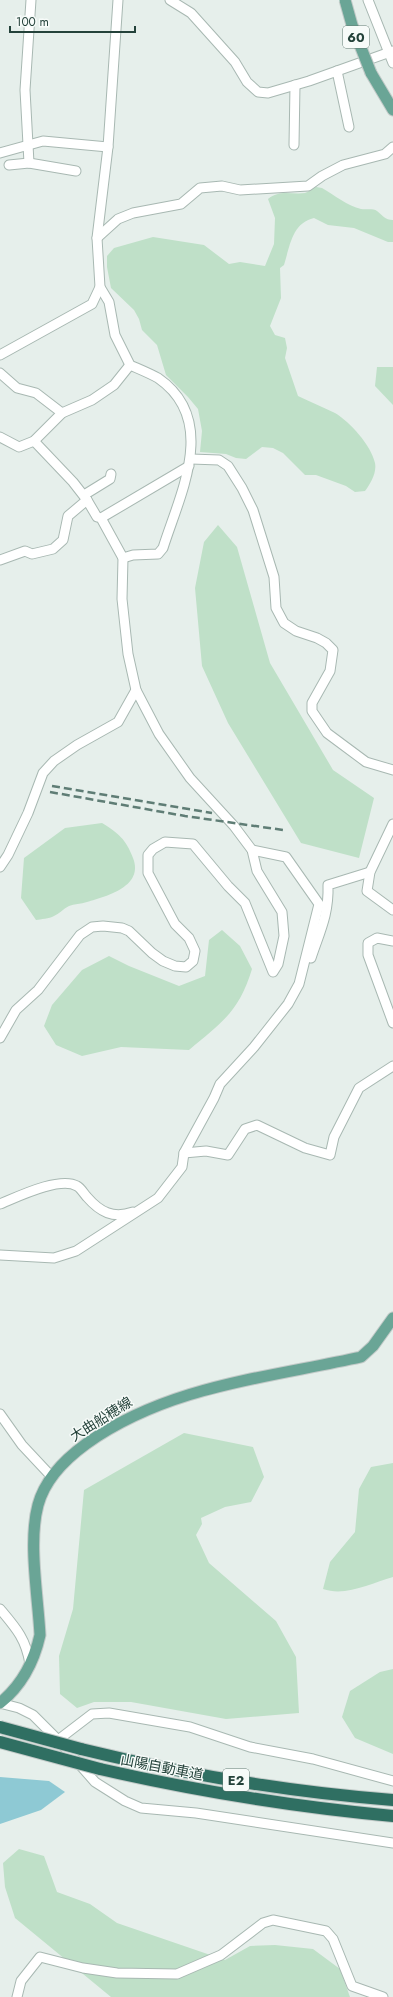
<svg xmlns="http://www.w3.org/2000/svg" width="393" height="1997" viewBox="0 0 393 1997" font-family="Jost,'Noto Sans JP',sans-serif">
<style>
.green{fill:#bfe0c8}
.water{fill:#8ec9d4}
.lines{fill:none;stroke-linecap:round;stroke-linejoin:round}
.minor-casing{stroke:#a8b8b2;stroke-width:11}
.major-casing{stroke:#c2cac8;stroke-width:13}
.highway-casing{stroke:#c2cac8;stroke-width:14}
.minor{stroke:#fff;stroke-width:9}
.major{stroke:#6aa596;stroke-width:11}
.highway{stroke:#2f6f62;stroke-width:12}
.rail{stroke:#5f7d75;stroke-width:2.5;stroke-dasharray:8 4;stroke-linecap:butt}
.major-bridge-casing{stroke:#c2cac8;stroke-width:13;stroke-linecap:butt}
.highway-bridge-casing{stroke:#c2cac8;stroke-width:14;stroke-linecap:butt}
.major-bridge{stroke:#6aa596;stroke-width:11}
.highway-bridge{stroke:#2f6f62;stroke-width:12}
.labels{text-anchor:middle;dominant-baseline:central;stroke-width:3;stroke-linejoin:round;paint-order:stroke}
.shield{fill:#f7fbf9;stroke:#637a73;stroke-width:1}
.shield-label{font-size:13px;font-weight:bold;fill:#24423a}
.street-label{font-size:14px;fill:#24423a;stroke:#f7fbf9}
</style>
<rect width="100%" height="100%" fill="#e6efeb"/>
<g class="green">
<path d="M316,187L322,188C334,195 348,206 361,209C366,210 373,208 377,211C382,215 385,220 393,220V242H388L354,228L328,225L314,218C292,223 290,246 284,265L280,268L281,298L270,326L275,335L285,338L287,348L285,358L298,396C310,402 323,407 335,413C350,422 371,445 375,463C377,473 370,484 365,491L355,492L346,486L316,475H305L283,453L273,448L262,447L246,459L236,458L226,454L200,452L202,431L198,409L188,397L166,375L157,345L142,330L139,319L134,310L111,288L107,267V256L114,248L153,237L204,245L229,264L240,262L265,266L274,244L275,218L268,199C280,189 292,195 305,193C309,192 312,188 316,187Z"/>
<polygon points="377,367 393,367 393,405 375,386"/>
<polygon points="218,525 237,547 270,663 333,770 374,798 359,858 301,843 228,723 202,666 195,588 204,542"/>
<path d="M102,823C118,833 126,839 133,858C144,886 108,896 87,902C81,904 74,904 69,906C63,909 59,914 54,916C49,919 41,919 36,920L21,898L24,858L65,828Z"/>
<path d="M222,930L240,946L252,969C239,1012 222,1022 189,1050L121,1047L82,1056L56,1045L44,1026L52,1005L82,970L109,956L129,966L179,986L205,976L209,940Z"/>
<polygon points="184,1433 253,1447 264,1477 251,1502 225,1507 201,1518 202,1524 196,1535 209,1563 276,1621 296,1657 299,1713 226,1719 131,1702 94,1702 77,1708 60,1694 59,1656 73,1609 84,1490"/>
<path d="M393,1463V1577C371,1583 346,1597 323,1589L330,1562L355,1532L359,1489L371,1467Z"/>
<polygon points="393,1669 393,1754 355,1738 342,1717 350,1691 380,1672"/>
<polygon points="19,1849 44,1856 57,1892 90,1904 117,1923 225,1960 250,1946 275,1945 313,1949 340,1969 350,1997 111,1997 15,1918 5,1887 3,1863"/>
</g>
<polygon class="water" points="0,1777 49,1781 65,1792 41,1810 0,1824"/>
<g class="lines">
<g class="minor-casing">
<g id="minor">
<path d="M118,0L108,147L97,238L100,287L109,302L115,335L130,365C139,369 149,373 158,378C219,420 180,494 163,548L158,554L133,555L123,558"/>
<polyline points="170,0 191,13 235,62 247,82 258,92 268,93 309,81 393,51"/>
<polyline points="368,0 393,63"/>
<polyline points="337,71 349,127"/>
<polyline points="294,145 295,85"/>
<polyline points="0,153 43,141 108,147"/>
<polyline points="29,163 25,90 31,0"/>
<polyline points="9,165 29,163 76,171"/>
<polyline points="97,238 118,219 133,213 181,204 200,188 222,186 240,190 308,186 322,176 343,165 385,154 393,147"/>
<polyline points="0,355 92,304 100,287"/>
<polyline points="0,373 17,388 36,393 62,413"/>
<polyline points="0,437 19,447 34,441 62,413 92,400 114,385 130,365"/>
<polyline points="191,459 219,460 228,466 242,488 253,510 274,577 276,608 284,623 296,631 317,638 326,643 333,650 330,671 312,703 312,711 327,733 366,762 393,770"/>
<polyline points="84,495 110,479 111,474"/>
<polyline points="101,518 189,466"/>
<polyline points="0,560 25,551 32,554 53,549 63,540 68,516 87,500"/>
<polyline points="393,824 370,872 367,891 393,910"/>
<polyline points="0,867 8,855 28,813 43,773 54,761 77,745 118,722 136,690"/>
<polyline points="393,941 377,938 368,943 368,955 393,1023"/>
<path d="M311,958C320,931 329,914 328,885L370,872"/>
<polyline points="0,1038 16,1010 38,990 80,935 92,927 103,926 122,928 129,931 152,953 163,961 175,966 186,967 193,961 195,951 189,938 175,924 148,873 148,855 153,849 165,842 193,844 228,886 245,903 273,972 278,964 284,936 282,912 257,871 252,850 234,826 190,778 159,734 136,690 128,654 122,599 123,558 101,518 97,517 87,500 73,482 34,441"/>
<polyline points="184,1153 206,1151 228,1155 245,1129 257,1125 305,1148 330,1155 334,1137 359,1088 393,1066"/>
<path d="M0,1204C17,1197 60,1176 77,1186C81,1188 84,1194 87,1197C100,1212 113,1219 133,1212"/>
<polyline points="0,1255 54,1258 76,1251 158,1198 182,1167 184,1153 214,1098 220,1084 254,1047 288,1004 299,984 319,904 286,857 252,850"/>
<polyline points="0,1414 22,1445 51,1476"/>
<path d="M0,1609C16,1628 26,1639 30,1664"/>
<polyline points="0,1703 19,1708 33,1715 58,1740 95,1782 125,1801 141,1808 196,1813 393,1843"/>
<polyline points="58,1740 92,1714 109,1713 190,1727 250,1747 313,1759 393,1781"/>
<polyline points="17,1997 21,1981 40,1957 83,1968 117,1973 177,1974 221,1955 263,1923 273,1920 326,1931 333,1939 352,1986 383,1997"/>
</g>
</g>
<g class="major-casing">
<g id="major">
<polyline points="371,73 393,110"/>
<path d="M0,1703C21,1686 34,1662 40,1635C38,1596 28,1542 38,1505C45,1479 64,1460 86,1444C167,1386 266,1378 361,1357L373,1346L393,1318"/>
</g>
</g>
<g class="highway-casing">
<g id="highway">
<path d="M81,1749C183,1774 288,1792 393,1800"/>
<path d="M100,1769C197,1791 294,1807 393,1816"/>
</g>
</g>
<use href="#minor" class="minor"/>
<use href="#major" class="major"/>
<use href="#highway" class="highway"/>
<g class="rail">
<polyline points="52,786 212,813"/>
<polyline points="50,792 185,816 283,830"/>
</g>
<g class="major-bridge-casing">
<polyline id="major-bridge" points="345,0 352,25 371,73"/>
</g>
<g class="highway-bridge-casing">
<g id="highway-bridge">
<polyline points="0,1727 81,1749"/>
<polyline points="0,1742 100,1769"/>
</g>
</g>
<use href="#major-bridge" class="major-bridge"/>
<use href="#highway-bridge" class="highway-bridge"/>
</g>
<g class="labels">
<g class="shield">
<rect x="343" y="26" width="26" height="22" rx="3"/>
<rect x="223" y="1769" width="26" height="22" rx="3"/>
</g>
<g class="shield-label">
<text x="356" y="37">60</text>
<text x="236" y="1780">E2</text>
</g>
<g class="street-label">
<text transform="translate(101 1419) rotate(-32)">大曲船穂線</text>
<text transform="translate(162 1767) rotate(11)">山陽自動車道</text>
</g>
</g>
<path d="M10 26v6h125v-6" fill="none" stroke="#24423a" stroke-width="2"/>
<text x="16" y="26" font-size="12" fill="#24423a" stroke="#f7fbf9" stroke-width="3" paint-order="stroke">100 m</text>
</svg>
